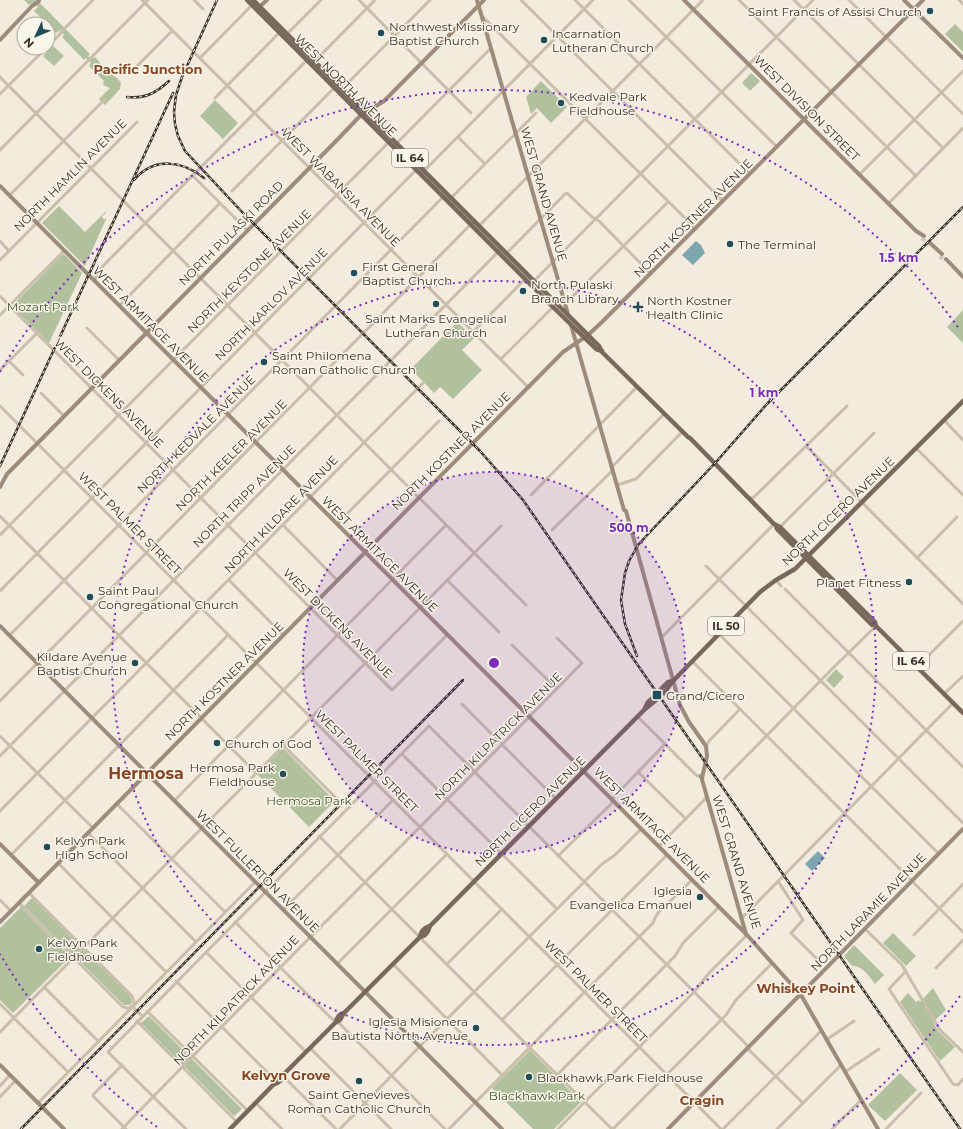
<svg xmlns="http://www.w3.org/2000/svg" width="963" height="1129" viewBox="0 0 963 1129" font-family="Montserrat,sans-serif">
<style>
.green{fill:#b1c19e}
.water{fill:#7da6af}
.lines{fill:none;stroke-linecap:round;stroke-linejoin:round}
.secondary-tunnel{stroke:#cdc6ba;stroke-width:4;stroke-dasharray:4 2;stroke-linecap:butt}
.primary-tunnel{stroke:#cdc6ba;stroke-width:4.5;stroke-dasharray:4.5 2;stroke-linecap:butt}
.street{stroke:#cabdaa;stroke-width:3}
.secondary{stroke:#9e8c7b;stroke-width:4}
.primary{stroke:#79695b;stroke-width:4.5}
.rail-casing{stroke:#383029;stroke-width:2.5}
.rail{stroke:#faf5ea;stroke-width:1;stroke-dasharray:3;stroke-linecap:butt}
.ring{fill:none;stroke:#7b2cbf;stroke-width:2;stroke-dasharray:2 4}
.poi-dot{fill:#1f4e59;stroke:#faf5ea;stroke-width:1.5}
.labels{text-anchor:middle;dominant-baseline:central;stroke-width:3;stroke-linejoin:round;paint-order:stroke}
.shield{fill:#faf5ea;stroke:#726b63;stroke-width:1}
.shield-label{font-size:11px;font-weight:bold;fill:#383029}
.poi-label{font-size:12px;fill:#383029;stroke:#faf5ea;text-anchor:start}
.street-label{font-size:12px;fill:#383029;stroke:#faf5ea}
.park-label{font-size:12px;fill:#42562d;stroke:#faf5ea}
.neighbourhood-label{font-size:13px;font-weight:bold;fill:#864824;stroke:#faf5ea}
.district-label{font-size:16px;font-weight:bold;fill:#864824;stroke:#faf5ea}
.centre{fill:#7b2cbf;stroke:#faf5ea;stroke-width:2}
.ring-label{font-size:12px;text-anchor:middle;font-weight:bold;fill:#7b2cbf;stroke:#faf5ea;stroke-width:3;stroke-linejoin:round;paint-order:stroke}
</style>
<rect width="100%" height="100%" fill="#f2ebde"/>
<g class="green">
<polygon points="24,0 35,0 40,4 41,4 90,54 88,56 91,59 95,57 106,70 118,79 121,83 120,89 105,105 99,99 110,88 103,85 104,81 89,66 91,63 86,58 84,60 62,37 64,35 60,30 56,33 34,11 38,7 33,2 29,5"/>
<polygon points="955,24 963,32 963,52 945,34"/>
<polygon points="53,46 64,56 54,66 43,56"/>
<polygon points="751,73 760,81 750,91 742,83"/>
<polygon points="541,81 567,107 551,123 537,108 531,114 526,97"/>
<polygon points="215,100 238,123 223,139 200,116"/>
<polygon points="59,206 85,232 106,211 105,215 104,214 102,217 104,220 107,217 85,266 42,223"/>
<polygon points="63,254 65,255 82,273 49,343 12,306"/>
<polygon points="963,310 963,343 947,327"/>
<polygon points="457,322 474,338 462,350 482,370 453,399 440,387 434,393 411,369"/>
<polygon points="836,669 844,677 834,688 826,680"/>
<polygon points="283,748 335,801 309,827 257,774"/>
<polygon points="32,898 130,996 132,1002 130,1005 124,1005 24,906"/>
<polygon points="21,907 70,957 13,1013 0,1000 0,928"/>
<polygon points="893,933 916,956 906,966 883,943"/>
<path d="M854,945L884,975L875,984C870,977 862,965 852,966L844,956Z"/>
<polygon points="933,988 946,1010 933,1022 938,1031 955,1047 940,1061 900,1002 908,993 916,1002 919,1000 920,1002"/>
<polygon points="149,1016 242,1109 234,1116 141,1023"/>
<polygon points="530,1050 581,1102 554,1129 533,1129 492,1088"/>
<polygon points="900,1073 917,1090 885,1121 868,1105"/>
</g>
<g class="water">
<polygon points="696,241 701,245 705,253 693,265 682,255"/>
<polygon points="818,851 825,858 812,871 805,864"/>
</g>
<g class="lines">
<g class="secondary-tunnel">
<polyline points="922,238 929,245"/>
<polyline points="940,256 945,261"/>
</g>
<g class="primary-tunnel">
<polyline points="654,697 661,689"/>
<polyline points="656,700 664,693"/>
</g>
<g class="street">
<polyline points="142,0 528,387"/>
<polyline points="194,0 203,9"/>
<polyline points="359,0 471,113"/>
<polyline points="521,0 723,201"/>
<polyline points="575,0 750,174"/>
<polyline points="629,0 777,147"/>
<polyline points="739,0 916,176"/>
<polyline points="794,0 943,148"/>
<polyline points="849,0 963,114"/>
<polyline points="959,0 963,4"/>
<polyline points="482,16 696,229"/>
<polyline points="60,34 61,32 93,0"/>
<polyline points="287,34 321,0"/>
<polyline points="48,46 60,34"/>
<polyline points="200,58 252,5"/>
<polyline points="313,63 375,0"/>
<polyline points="133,70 172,31"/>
<polyline points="0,77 526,605"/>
<polyline points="342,89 430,0"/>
<polyline points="0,94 46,48"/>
<polyline points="215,98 280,32"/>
<polyline points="458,137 485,164"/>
<polyline points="395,145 491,48"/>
<polyline points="0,150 148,0"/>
<polyline points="424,171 593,0"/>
<polyline points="860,174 963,71"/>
<polyline points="193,176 248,231"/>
<polyline points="232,191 335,87"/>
<polyline points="9,196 105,99"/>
<polyline points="451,198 536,113"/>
<polyline points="889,203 963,128"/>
<polyline points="479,226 703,0"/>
<polyline points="0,241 9,251"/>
<polyline points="506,254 565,194 567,193 592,217 599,221 651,274"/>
<polyline points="0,260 137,122"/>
<polyline points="94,281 101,268 307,60"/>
<polyline points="533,282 813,0"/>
<polyline points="0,296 392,690 447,635"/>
<polyline points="565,304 668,202"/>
<polyline points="119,306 220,203"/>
<polyline points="0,315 64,251"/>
<polyline points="87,328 119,360"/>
<polyline points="473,332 525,279"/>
<polyline points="501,359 553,307"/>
<polyline points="9,361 23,375"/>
<polyline points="0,370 37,333"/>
<polyline points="41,393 64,416"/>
<polyline points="0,406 721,1129"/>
<polyline points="944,420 963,440"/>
<polyline points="806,446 963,604"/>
<polyline points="916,448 963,495"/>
<polyline points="612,467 664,414"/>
<polyline points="617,485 636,479 682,432"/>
<polyline points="531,495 637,387"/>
<polyline points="749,499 754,497 847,406"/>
<polyline points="0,516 256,773"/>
<polyline points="337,524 439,421"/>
<polyline points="283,525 337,580"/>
<polyline points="780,527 874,433"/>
<polyline points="552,530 613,470"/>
<polyline points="0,535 390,141"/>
<polyline points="917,558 957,517"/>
<polyline points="706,566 963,823"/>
<polyline points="229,580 283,635"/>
<polyline points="447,580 499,632"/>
<polyline points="776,580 781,586"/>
<polyline points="785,589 963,767"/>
<polyline points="0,591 416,170"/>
<polyline points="719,634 939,854"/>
<polyline points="9,636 444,196"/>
<polyline points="661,638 774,524"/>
<polyline points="512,645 557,689"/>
<polyline points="692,661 963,932"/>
<polyline points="917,667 963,621"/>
<polyline points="944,694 963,676"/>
<polyline points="0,701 474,221"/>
<polyline points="462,704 556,799"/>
<polyline points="638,717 696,775 701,777"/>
<polyline points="0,736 93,828"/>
<polyline points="283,745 337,799"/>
<polyline points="706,746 709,741 740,709"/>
<polyline points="402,754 557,909"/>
<polyline points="0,756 499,251"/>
<polyline points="638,772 686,819"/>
<polyline points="724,779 835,666 876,626"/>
<polyline points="174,801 446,525"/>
<polyline points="117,804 225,912"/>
<polyline points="0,811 423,383"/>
<polyline points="88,833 196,942"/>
<polyline points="319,836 527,1045 612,1129"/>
<polyline points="659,846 707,797"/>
<polyline points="11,855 228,635"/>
<polyline points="558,856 611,804 614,797 665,744"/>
<polyline points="58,863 166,972"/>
<polyline points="778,881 803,920 791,933 822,964"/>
<polyline points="29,893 132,996 134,1002 133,1005"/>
<polyline points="0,900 11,911"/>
<polyline points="19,903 123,1007 128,1008 131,1007"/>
<polyline points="283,910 393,800"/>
<polyline points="742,917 746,914 953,703"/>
<polyline points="235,922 331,1018 340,1024 445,1129"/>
<polyline points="865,929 902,965 940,1030 963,1052"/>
<polyline points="914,935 963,884"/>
<polyline points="206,952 306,1052"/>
<polyline points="337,964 447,854"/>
<polyline points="393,964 502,1075"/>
<polyline points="447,964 502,909"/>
<polyline points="936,968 963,940"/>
<polyline points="906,971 889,989 953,1084 958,1085 963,1079"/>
<polyline points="176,981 275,1080"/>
<polyline points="44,987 98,1041"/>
<polyline points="0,1004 68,1072"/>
<polyline points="132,1006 142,1016"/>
<polyline points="147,1011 248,1111"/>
<polyline points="502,1020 667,855"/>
<polyline points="137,1021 237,1122"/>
<polyline points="0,1032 501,526"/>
<polyline points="826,1040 854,1021"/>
<polyline points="310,1048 391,1129"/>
<polyline points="122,1065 93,1095 94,1097 126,1129"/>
<polyline points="845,1072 879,1049"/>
<polyline points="558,1074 675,956 683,943 719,907"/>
<polyline points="283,1076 336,1129"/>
<polyline points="0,1086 10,1075"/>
<polyline points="0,1097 16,1080"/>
<polyline points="38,1103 255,882"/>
<polyline points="256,1103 282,1129"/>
<path d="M122,1129C273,972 430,819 582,663L557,638"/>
<polyline points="186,1129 108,1052 429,726 746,1044 750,1051 803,1103"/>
<polyline points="340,1129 424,1042 602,864 615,855 641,829"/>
<polyline points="449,1129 653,923 655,918 658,913 692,880"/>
<polyline points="558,1129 694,992 709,973 747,935"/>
<polyline points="613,1129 726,1015 736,1000 772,963"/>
<polyline points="723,1129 821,1031"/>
<polyline points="777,1129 841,1065"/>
<polyline points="832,1129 861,1100"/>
<polyline points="886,1129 921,1093"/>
</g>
<g class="secondary">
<polyline points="477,0 568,314"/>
<polyline points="684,0 916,231 924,236"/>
<polyline points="904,0 963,58"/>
<polyline points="258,8 267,0"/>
<polyline points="0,40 32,6 39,1"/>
<polyline points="0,186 747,935 801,995 878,1129"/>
<polyline points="930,243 942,254"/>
<polyline points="946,259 963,277"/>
<polyline points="571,325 624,510 626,511 680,705 689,722 706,746 707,756 702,778"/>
<polyline points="0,487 7,474 15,466 339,138 359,117 384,101 484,0"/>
<polyline points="0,626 502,1129"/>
<polyline points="701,776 746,934"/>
<polyline points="0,844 39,883"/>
<polyline points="0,922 563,352 588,335 602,322 923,0"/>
<polyline points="0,1065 64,1129"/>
<polyline points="668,1129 963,829"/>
</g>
<g class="primary">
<polyline points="247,0 553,307 596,349 602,351"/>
<polyline points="253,0 599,346 602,352 688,437 690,438 774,524 780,527 875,622 876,626 963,713"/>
<polyline points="776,525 777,529 872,625 875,625"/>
<polyline points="661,689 668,682 673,681"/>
<polyline points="664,693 673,681 760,592 776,580 795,569 963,401"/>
<polyline points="645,708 648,702 654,697"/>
<path d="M420,937C421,931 424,928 430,926L644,710L656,700"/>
<path d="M336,1022C337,1017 339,1014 344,1013"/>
<path d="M274,1084C280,1083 282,1079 284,1074"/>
<path d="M230,1129L274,1084L277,1078L284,1074L336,1022L340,1020L344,1013L420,937C426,936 428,932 430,926"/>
</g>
<g class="rail-casing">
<g id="rail">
<polyline points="217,0 182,77 176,95 174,112 175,124 178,136 185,151 243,213 480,451 523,500 960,1129"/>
<path d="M127,97C145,99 156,93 169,81"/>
<path d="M134,180C154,157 182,160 204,178"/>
<polyline points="0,466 173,93"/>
<polyline points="637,656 625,624 621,600 625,573 629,561 638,545 650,532 717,461 767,404 963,207"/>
<polyline points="21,1129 463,680"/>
</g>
</g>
<use href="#rail" class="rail"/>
</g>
<circle cx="494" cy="663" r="191" fill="#7b2cbf" fill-opacity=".12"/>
<g class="ring">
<circle cx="494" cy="663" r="191"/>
<circle cx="494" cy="663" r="382"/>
<path d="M960 996A573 573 0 0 1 831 1127M157 1127A573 573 0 0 1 0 954M0 372A573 573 0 0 1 960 330"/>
</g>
<g class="poi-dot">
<circle cx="930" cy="11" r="4"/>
<circle cx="381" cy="33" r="4"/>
<circle cx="544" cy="40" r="4"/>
<circle cx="561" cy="103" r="4"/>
<circle cx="730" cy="244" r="4"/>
<circle cx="354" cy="273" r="4"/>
<circle cx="523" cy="291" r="4"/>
<circle cx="436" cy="304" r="4"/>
<path d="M636 301h4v4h4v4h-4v4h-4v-4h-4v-4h4z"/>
<circle cx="264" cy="362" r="4"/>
<circle cx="909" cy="582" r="4"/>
<circle cx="90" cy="597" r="4"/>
<circle cx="135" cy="663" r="4"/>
<rect x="652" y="690" width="10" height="10" rx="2"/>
<circle cx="217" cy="743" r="4"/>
<circle cx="283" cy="774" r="4"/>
<circle cx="47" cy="847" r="4"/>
<circle cx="700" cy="897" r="4"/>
<circle cx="39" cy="949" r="4"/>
<circle cx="476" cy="1028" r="4"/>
<circle cx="529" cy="1077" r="4"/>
<circle cx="359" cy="1081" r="4"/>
</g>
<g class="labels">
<g class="shield">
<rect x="392" y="149" width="36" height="18" rx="3"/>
<rect x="708" y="617" width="36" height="18" rx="3"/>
<rect x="893" y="652" width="36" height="18" rx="3"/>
</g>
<g class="shield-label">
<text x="410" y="158">IL 64</text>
<text x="726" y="626">IL 50</text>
<text x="911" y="661">IL 64</text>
</g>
<g class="poi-label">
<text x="922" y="11" text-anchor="end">Saint Francis of Assisi Church</text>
<text x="389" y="26">Northwest Missionary<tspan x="389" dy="14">Baptist Church</tspan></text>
<text x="552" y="33">Incarnation<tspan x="552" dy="14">Lutheran Church</tspan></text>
<text x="569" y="96">Kedvale Park<tspan x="569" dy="14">Fieldhouse</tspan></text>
<text x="738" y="244">The Terminal</text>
<text x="362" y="266">First General<tspan x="362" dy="14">Baptist Church</tspan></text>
<text x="531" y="284">North Pulaski<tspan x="531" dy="14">Branch Library</tspan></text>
<text x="647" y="300">North Kostner<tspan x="647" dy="14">Health Clinic</tspan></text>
<text x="436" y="318" text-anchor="middle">Saint Marks Evangelical<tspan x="436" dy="14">Lutheran Church</tspan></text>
<text x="272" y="355">Saint Philomena<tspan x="272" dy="14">Roman Catholic Church</tspan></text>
<text x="901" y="582" text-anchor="end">Planet Fitness</text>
<text x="98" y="590">Saint Paul<tspan x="98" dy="14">Congregational Church</tspan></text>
<text x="127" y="656" text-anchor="end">Kildare Avenue<tspan x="127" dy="14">Baptist Church</tspan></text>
<text x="666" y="695">Grand/Cicero</text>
<text x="225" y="743">Church of God</text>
<text x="275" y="767" text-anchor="end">Hermosa Park<tspan x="275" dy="14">Fieldhouse</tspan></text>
<text x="55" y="840">Kelvyn Park<tspan x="55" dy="14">High School</tspan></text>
<text x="692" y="890" text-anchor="end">Iglesia<tspan x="692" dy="14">Evangelica Emanuel</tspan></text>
<text x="47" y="942">Kelvyn Park<tspan x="47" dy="14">Fieldhouse</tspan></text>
<text x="468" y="1021" text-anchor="end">Iglesia Misionera<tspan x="468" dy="14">Bautista North Avenue</tspan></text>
<text x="537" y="1077">Blackhawk Park Fieldhouse</text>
<text x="359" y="1094" text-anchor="middle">Saint Genevieves<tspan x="359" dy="14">Roman Catholic Church</tspan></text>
</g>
<g class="street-label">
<text transform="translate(346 85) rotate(45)">WEST NORTH AVENUE</text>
<text transform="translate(807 108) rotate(45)">WEST DIVISION STREET</text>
<text transform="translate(70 175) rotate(-45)">NORTH HAMLIN AVENUE</text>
<text transform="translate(341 187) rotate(45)">WEST WABANSIA AVENUE</text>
<text transform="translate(544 194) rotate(74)">WEST GRAND AVENUE</text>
<text transform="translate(693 218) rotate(-45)">NORTH KOSTNER AVENUE</text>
<text transform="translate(231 233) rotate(-45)">NORTH PULASKI ROAD</text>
<text transform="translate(249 271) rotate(-45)">NORTH KEYSTONE AVENUE</text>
<text transform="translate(271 304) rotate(-45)">NORTH KARLOV AVENUE</text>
<text transform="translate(151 324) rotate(45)">WEST ARMITAGE AVENUE</text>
<text transform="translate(109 393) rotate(45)">WEST DICKENS AVENUE</text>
<text transform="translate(196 434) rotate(-45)">NORTH KEDVALE AVENUE</text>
<text transform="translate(451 451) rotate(-45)">NORTH KOSTNER AVENUE</text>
<text transform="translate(231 455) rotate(-45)">NORTH KEELER AVENUE</text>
<text transform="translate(244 496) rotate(-45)">NORTH TRIPP AVENUE</text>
<text transform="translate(838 511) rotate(-44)">NORTH CICERO AVENUE</text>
<text transform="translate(281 514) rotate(-46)">NORTH KILDARE AVENUE</text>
<text transform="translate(130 523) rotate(45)">WEST PALMER STREET</text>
<text transform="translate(380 554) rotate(45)">WEST ARMITAGE AVENUE</text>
<text transform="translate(338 623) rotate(45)">WEST DICKENS AVENUE</text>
<text transform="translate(224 681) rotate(-45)">NORTH KOSTNER AVENUE</text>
<text transform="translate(498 736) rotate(-45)">NORTH KILPATRICK AVENUE</text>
<text transform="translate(367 761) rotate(45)">WEST PALMER STREET</text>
<text transform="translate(530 811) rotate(-45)">NORTH CICERO AVENUE</text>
<text transform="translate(652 825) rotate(45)">WEST ARMITAGE AVENUE</text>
<text transform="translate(737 862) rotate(73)">WEST GRAND AVENUE</text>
<text transform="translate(258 871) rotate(45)">WEST FULLERTON AVENUE</text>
<text transform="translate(868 912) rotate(-46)">NORTH LARAMIE AVENUE</text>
<text transform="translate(596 991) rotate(45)">WEST PALMER STREET</text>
<text transform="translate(236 1000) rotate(-46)">NORTH KILPATRICK AVENUE</text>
</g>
<g class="park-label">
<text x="43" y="306">Mozart Park</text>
<text x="309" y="800">Hermosa Park</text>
<text x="537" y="1095">Blackhawk Park</text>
</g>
<g class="neighbourhood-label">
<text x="148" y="69">Pacific Junction</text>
<text x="806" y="988">Whiskey Point</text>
<text x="286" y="1075">Kelvyn Grove</text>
<text x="702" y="1100">Cragin</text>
</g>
<g class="district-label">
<text x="146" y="773">Hermosa</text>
</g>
</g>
<circle cx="494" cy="663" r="6" class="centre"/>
<g class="ring-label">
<text x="899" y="262">1.5 km</text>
<text x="764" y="397">1 km</text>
<text x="629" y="532">500 m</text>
</g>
<g transform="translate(36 36) rotate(226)"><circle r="19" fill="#faf5ea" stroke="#aca69d"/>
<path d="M0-3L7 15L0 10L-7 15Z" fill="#1f4e59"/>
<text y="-6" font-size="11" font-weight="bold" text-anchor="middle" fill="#383029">N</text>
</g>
</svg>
